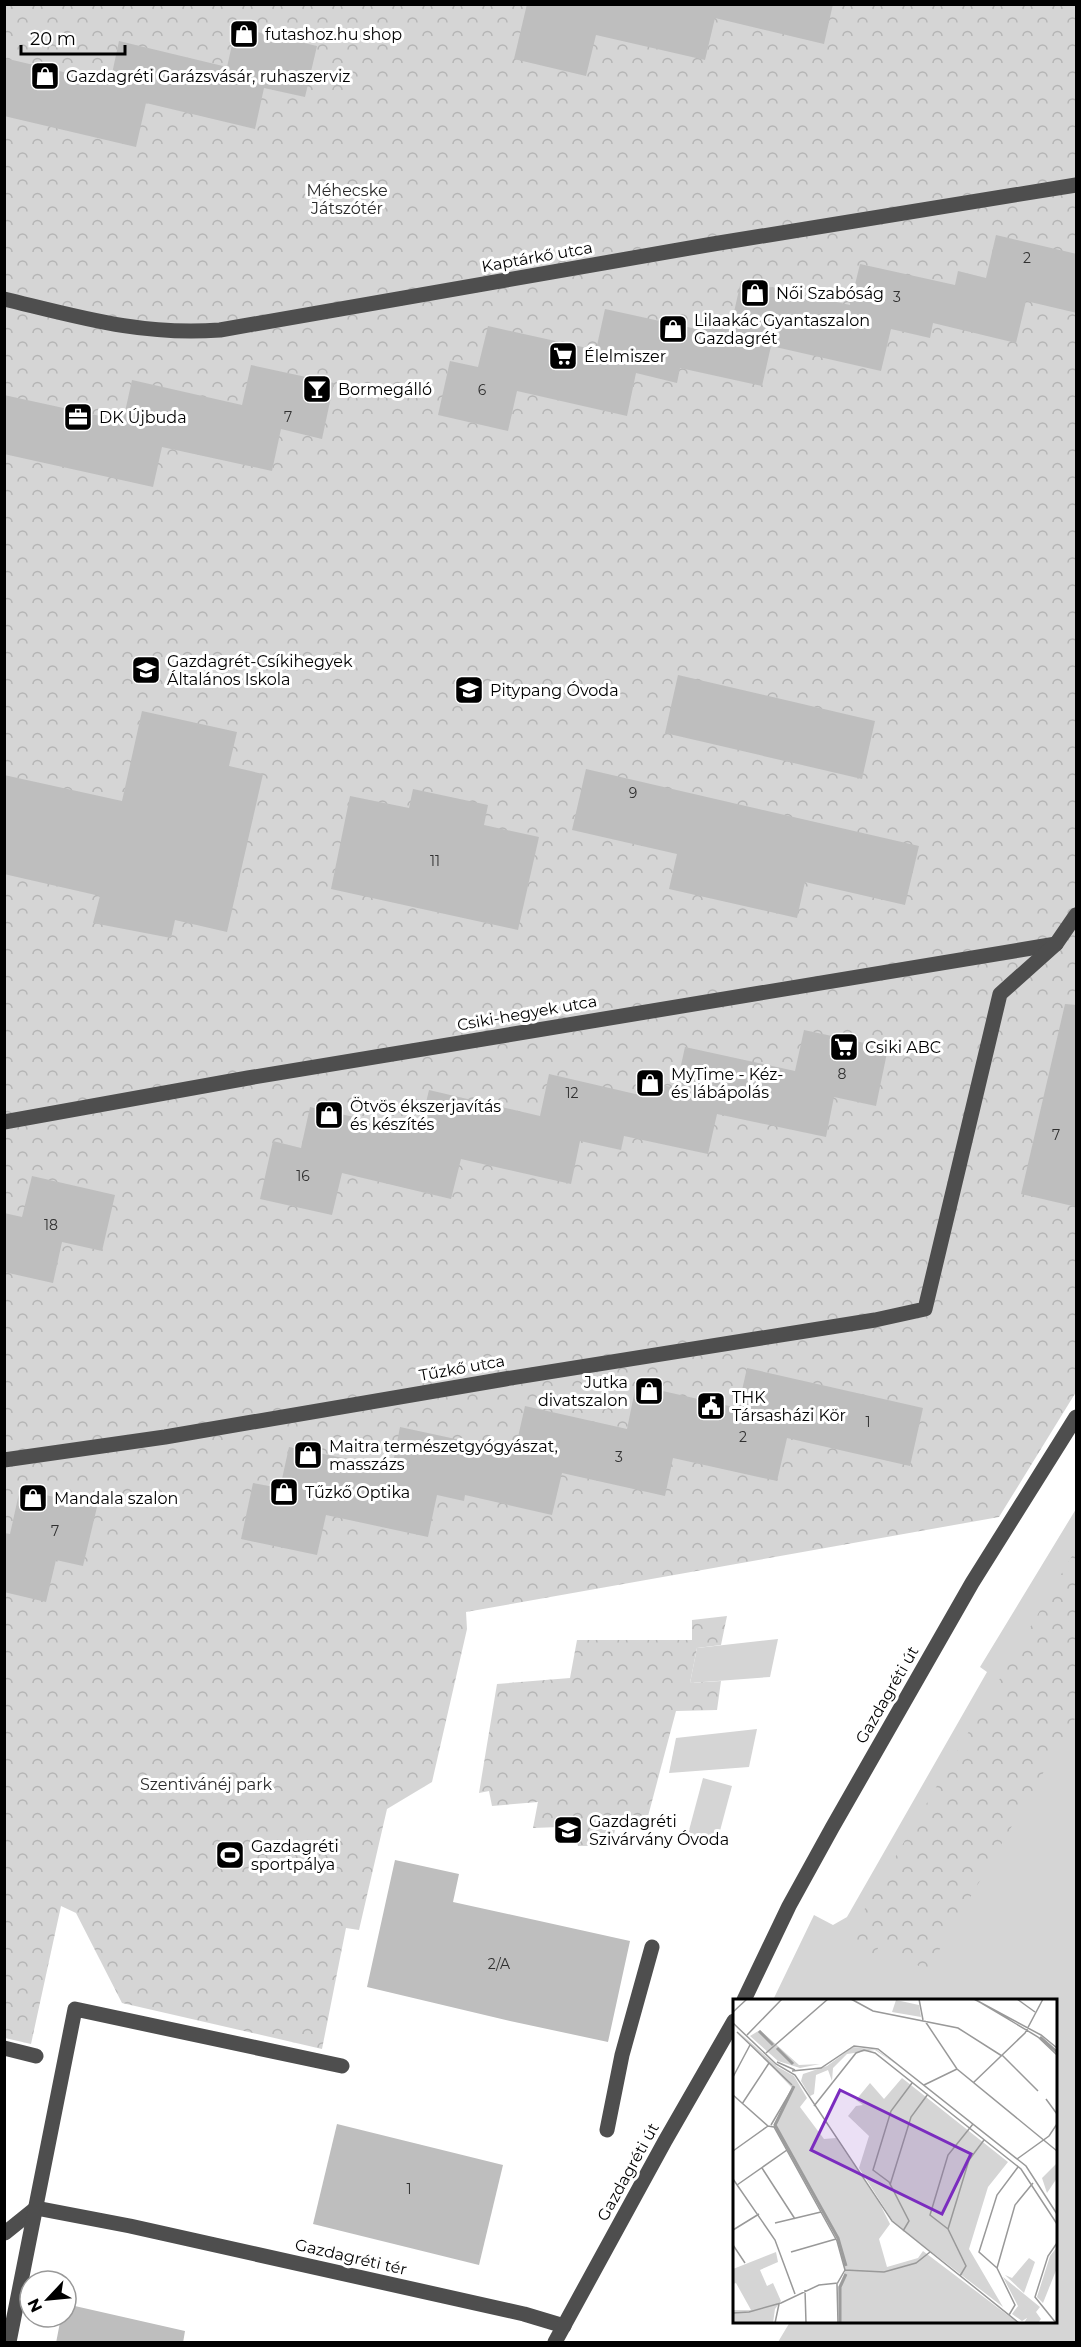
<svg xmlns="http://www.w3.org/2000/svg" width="1081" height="2347" viewBox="0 0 1081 2347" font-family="Montserrat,sans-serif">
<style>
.grass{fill:#d5d5d5}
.park{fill:url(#park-crowns)}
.building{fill:#bebebe}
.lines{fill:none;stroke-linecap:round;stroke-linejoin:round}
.minor{stroke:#4e4e4e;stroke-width:15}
.labels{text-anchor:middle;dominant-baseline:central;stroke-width:6;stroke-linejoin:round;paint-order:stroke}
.number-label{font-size:14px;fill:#303030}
.poi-label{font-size:16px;fill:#000;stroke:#fff;text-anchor:start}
.park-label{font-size:16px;fill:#2c2c2c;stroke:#fff}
.street-label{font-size:16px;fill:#000;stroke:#fff}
.inset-river{fill:none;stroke:#9c9c9c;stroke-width:3}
.inset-road{fill:none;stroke:#999;stroke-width:1.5}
.view{fill:#7b2cbf;fill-opacity:0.15;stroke:#7b2cbf;stroke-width:3}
.inset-edge{fill:none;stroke:#000;stroke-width:3}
</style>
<defs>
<pattern id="park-crowns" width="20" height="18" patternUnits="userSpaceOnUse" patternTransform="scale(1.5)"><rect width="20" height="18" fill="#d5d5d5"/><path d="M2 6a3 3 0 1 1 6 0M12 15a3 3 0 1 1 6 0" fill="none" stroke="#b5b5b5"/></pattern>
</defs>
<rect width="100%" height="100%" fill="#fff"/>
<g class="grass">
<polygon points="1076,1509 1076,2342 778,2342 790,2322 1056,2322 1056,2000 773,2000 814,1915 833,1925 847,1917 987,1672 980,1667"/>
<polygon points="778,1639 770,1677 690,1683 697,1648"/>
<polygon points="757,1729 749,1767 669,1773 676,1738"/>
<polygon points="703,1778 732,1786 717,1842 688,1834"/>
</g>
<g class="park">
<polygon points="5,5 1076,5 1076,1392 999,1517 466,1612 467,1629 432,1782 387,1809 359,1930 346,1928 322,2049 122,2003 76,1913 61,1906 31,2044 5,2038"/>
<polygon points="1076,1549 1076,1717 927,1971 881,1943 874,1955 847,1939"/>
<polygon points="727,1616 721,1645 697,1648 690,1683 721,1681 717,1710 676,1711 647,1820 616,1824 612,1846 578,1846 577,1841 566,1838 559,1827 533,1828 538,1802 492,1806 489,1791 479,1793 497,1684 570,1678 577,1640 692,1640 692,1620"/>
</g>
<g class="building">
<polygon points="527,4 833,4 824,44 715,18 705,60 596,35 586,76 514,59"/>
<polygon points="236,27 317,46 305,97 264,88 255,129 146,103 136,147 4,116 4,58 110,83 119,41 227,67"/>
<polygon points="996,235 1077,254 1077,313 1026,301 1016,343 933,323 930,338 891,329 881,371 771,346 762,386 680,368 677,383 636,373 627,416 517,391 508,431 438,415 450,361 478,367 488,326 596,350 605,309 701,330 704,315 732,321 741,281 850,305 860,264 955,285 958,271 986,278"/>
<polygon points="251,365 334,383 322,439 281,429 272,471 162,447 153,487 4,454 4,395 123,421 132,380 242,405"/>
<polygon points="678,675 875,721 862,779 665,733"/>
<polygon points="142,711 237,732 229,766 263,774 227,932 175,920 171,938 93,923 100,896 4,874 4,775 122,801"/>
<polygon points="586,769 919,846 905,905 805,882 797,918 669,889 677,854 572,830"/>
<polygon points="413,789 488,805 484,825 539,837 518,930 331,889 350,796 409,808"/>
<polygon points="1065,1004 1077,1005 1077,1207 1021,1194"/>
<polygon points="804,1030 888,1048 876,1106 834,1097 826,1137 717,1114 708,1154 624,1136 621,1150 580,1141 571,1184 461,1159 451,1199 342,1173 332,1215 260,1199 273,1141 301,1148 310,1107 419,1132 429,1090 540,1116 549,1074 644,1096 648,1082 676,1088 685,1047 795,1071"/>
<polygon points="32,1176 115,1195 102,1251 62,1242 53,1283 4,1272 4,1213 22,1217"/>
<polygon points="747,1368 923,1408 910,1466 787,1438 777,1481 673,1458 665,1496 562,1473 552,1515 465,1495 464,1501 437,1495 428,1537 326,1515 317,1555 241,1539 253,1483 280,1488 289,1447 392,1468 400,1427 488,1446 490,1440 516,1446 525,1406 627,1429 636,1385 738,1408"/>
<polygon points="20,1489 97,1507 83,1566 56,1560 46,1602 4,1592 4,1533 10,1534"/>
<polygon points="395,1860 459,1874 453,1902 630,1941 608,2042 510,2021 367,1987"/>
<polygon points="337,2124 503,2165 479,2265 313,2224"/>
<polygon points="66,2304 185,2331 183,2343 56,2343 61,2317 66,2317"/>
</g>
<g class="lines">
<g class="minor">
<path d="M4,299C79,317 141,336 220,330L713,244L1076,185"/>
<polyline points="4,1122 248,1078 1056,944"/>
<polyline points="4,1460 165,1437 505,1379 875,1320 925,1309 1000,994 1056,944 1076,915"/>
<polyline points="744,2000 789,1906 832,1828 972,1583 1076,1417"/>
<polyline points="4,2048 36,2056"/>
<polyline points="607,2130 622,2055 652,1947"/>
<polyline points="5,2233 36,2208 130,2226 524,2314 564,2326"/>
<polyline points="9,2342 75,2009 342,2066"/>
<polyline points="555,2342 665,2141 734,2021"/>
</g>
</g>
<defs>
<g id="shop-square" transform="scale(1.5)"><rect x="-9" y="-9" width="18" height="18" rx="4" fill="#000" stroke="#fff"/><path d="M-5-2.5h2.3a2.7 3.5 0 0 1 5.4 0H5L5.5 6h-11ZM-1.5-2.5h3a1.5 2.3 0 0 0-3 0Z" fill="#fff"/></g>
<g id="supermarket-square" transform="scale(1.5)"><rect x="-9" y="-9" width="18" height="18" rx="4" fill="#000" stroke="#fff"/><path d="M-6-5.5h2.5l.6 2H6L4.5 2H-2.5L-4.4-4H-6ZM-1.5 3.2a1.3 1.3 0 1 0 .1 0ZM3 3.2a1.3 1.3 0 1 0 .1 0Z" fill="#fff"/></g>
<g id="bar-square" transform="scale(1.5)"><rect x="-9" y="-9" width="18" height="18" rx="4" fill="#000" stroke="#fff"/><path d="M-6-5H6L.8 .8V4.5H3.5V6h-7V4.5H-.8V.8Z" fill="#fff"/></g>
<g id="office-square" transform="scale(1.5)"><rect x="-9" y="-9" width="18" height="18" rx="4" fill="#000" stroke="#fff"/><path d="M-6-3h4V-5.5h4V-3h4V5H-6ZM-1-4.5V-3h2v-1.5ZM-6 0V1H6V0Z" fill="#fff"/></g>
<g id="school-square" transform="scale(1.5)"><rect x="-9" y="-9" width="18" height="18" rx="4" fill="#000" stroke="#fff"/><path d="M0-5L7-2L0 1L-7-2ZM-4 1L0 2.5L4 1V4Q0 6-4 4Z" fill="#fff"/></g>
<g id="civic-square" transform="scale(1.5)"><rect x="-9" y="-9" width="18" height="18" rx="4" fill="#000" stroke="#fff"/><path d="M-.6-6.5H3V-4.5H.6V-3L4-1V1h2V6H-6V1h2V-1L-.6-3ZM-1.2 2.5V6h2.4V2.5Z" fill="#fff"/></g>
<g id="stadium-square" transform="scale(1.5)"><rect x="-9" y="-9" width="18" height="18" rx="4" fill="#000" stroke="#fff"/><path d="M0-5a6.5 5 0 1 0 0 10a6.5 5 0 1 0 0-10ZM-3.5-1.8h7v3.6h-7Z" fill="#fff"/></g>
</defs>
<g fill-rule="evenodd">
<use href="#shop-square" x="244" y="34"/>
<use href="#shop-square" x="45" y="76"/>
<use href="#shop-square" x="755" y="293"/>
<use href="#shop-square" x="673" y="329"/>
<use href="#supermarket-square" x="563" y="356"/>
<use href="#bar-square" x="317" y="389"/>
<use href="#office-square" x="78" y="417"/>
<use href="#school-square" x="146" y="670"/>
<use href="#school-square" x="469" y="690"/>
<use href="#supermarket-square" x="844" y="1047"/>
<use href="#shop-square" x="650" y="1083"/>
<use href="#shop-square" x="329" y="1115"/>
<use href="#shop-square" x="649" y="1391"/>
<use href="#civic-square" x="711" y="1406"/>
<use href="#shop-square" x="308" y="1455"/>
<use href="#shop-square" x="284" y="1492"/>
<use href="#shop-square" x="33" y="1498"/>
<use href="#school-square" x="568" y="1830"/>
<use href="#stadium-square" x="230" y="1855"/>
</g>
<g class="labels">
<g class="number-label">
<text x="1027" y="258">2</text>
<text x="897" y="297">3</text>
<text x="482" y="390">6</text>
<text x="288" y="417">7</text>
<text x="633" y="793">9</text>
<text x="435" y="861">11</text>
<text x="842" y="1074">8</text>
<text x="572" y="1093">12</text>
<text x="1056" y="1135">7</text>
<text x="303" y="1176">16</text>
<text x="51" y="1225">18</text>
<text x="868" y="1422">1</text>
<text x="743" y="1437">2</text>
<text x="619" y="1457">3</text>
<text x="55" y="1531">7</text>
<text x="499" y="1964">2/A</text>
<text x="409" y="2189">1</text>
</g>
<g class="poi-label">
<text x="265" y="34">futashoz.hu shop</text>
<text x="66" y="76">Gazdagréti Garázsvásár, ruhaszerviz</text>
<text x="776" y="293">Női Szabóság</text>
<text x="694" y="320">Lilaakác Gyantaszalon<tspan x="694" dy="18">Gazdagrét</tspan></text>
<text x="584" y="356">Élelmiszer</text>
<text x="338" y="389">Bormegálló</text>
<text x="99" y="417">DK Újbuda</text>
<text x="167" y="661">Gazdagrét-Csíkihegyek<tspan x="167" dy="18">Általános Iskola</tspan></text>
<text x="490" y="690">Pitypang Óvoda</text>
<text x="865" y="1047">Csiki ABC</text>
<text x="671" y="1074">MyTime - Kéz-<tspan x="671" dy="18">és lábápolás</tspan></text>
<text x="350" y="1106">Ötvös ékszerjavítás<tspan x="350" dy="18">és készítés</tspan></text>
<text x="628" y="1382" text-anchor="end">Jutka<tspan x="628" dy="18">divatszalon</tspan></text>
<text x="732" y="1397">THK<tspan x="732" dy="18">Társasházi Kör</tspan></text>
<text x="329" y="1446">Maitra természetgyógyászat,<tspan x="329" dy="18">masszázs</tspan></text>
<text x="305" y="1492">Tűzkő Optika</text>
<text x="54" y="1498">Mandala szalon</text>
<text x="589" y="1821">Gazdagréti<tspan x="589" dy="18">Szivárvány Óvoda</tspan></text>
<text x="251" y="1846">Gazdagréti<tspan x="251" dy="18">sportpálya</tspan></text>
</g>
<g class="park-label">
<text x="347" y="190">Méhecske<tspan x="347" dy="18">Játszótér</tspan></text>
<text x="206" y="1784">Szentivánéj park</text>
</g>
<g class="street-label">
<text transform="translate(537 257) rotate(-10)">Kaptárkő utca</text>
<text transform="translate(527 1013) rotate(-10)">Csiki-hegyek utca</text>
<text transform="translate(462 1368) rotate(-10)">Tűzkő utca</text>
<text transform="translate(887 1695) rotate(-60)">Gazdagréti út</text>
<text transform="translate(628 2172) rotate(-61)">Gazdagréti út</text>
<text transform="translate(351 2257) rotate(13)">Gazdagréti tér</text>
</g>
</g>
<g transform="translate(733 1999)">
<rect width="324" height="324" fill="#fff"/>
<path d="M6,33L45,68L61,77L74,99L67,108L91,140L103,139L147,205L157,225L146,240L154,268L185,259L190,252L285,324H106L105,288L112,273L105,242L41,125L60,90ZM120,48L144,51L166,67L142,51L114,55L100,69L99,82L95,71L83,76L81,95L77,97L68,82L70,75L94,67ZM324,164V179L314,194L309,179ZM270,278L307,308L303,313L308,320L305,324H291L294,319L289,322L279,315L285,307Z" fill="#d5d5d5"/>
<path d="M27,31L66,66L87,65L67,69L45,62L17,37ZM169,79L275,163L255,188L236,250L270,308L161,224L126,169L136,137L115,117L123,107L130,106L123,101L137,84L151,100ZM107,149L132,186L130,187L127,189L103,153ZM324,248V269L310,304L304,298L317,257ZM296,259L302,263L291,294L272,276L279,279Z" fill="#d5d5d5"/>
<path d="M163,1L186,6L188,18L159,13ZM43,253L45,263L27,271L34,287L40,284L48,302L42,310L40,324H0V311H18L3,284L0,285V270Z" fill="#d5d5d5"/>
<path class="inset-river" d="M26,32L40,46M307,38L324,53M44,49L60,65M61,87L42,126L105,239L113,267M107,324V288L113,275"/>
<path class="inset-road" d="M118,0L140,12L225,29L269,57M186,0L190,21M241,0L308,36L324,49M284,0L302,13M245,2L305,38L324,56M0,13L14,0M192,22L224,70L324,152M0,24L43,65L62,76L159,222L286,324M4,33L59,86M14,36L49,0M33,54L95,0M269,56L305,92M44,63L62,71M59,72L88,69L121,47L145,50L293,167L324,215M0,78L17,46M240,84L292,34L310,0M191,86L224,70M0,96L35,127L41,128L104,242L112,271L104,285L105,324M313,100L324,115M9,105L36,64M81,107L123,54L131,51L142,54L288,170L324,225M38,126L58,92M0,152L35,127M284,160L316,137L324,125M29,169L62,220M0,180L42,241L62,295M4,186L54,151M157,186L178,118L195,95M42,224L88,213M215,230L197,216L215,156L240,125M0,231L26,215M170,232L176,222L156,183L140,171L158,112L179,84M0,246L12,264M58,253L103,240M264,269L246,253L264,196L285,168M112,271L151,273L183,264L197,253M227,277L233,267L215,230L236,161L251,141M72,291L73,324M0,314L16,313L48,304L86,286L105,284M276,316L282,306L264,269L282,206L300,184M42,324L46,305M323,324L302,298L315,257L324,244"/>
<path class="view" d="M107,91L238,155L209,215L78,151Z"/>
<rect width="324" height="324" class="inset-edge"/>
</g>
<rect width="1081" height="2347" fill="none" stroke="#000000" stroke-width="12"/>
<g transform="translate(48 2299) rotate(244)"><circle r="28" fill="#ffffff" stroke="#999999" stroke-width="1.5"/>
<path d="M0-4.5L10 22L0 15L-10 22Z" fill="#000000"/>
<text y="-9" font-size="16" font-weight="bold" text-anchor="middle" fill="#000000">N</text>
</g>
<path d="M21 45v9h104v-9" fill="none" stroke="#000000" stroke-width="3"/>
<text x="30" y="45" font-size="18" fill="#000000" stroke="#ffffff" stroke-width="4.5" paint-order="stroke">20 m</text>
</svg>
